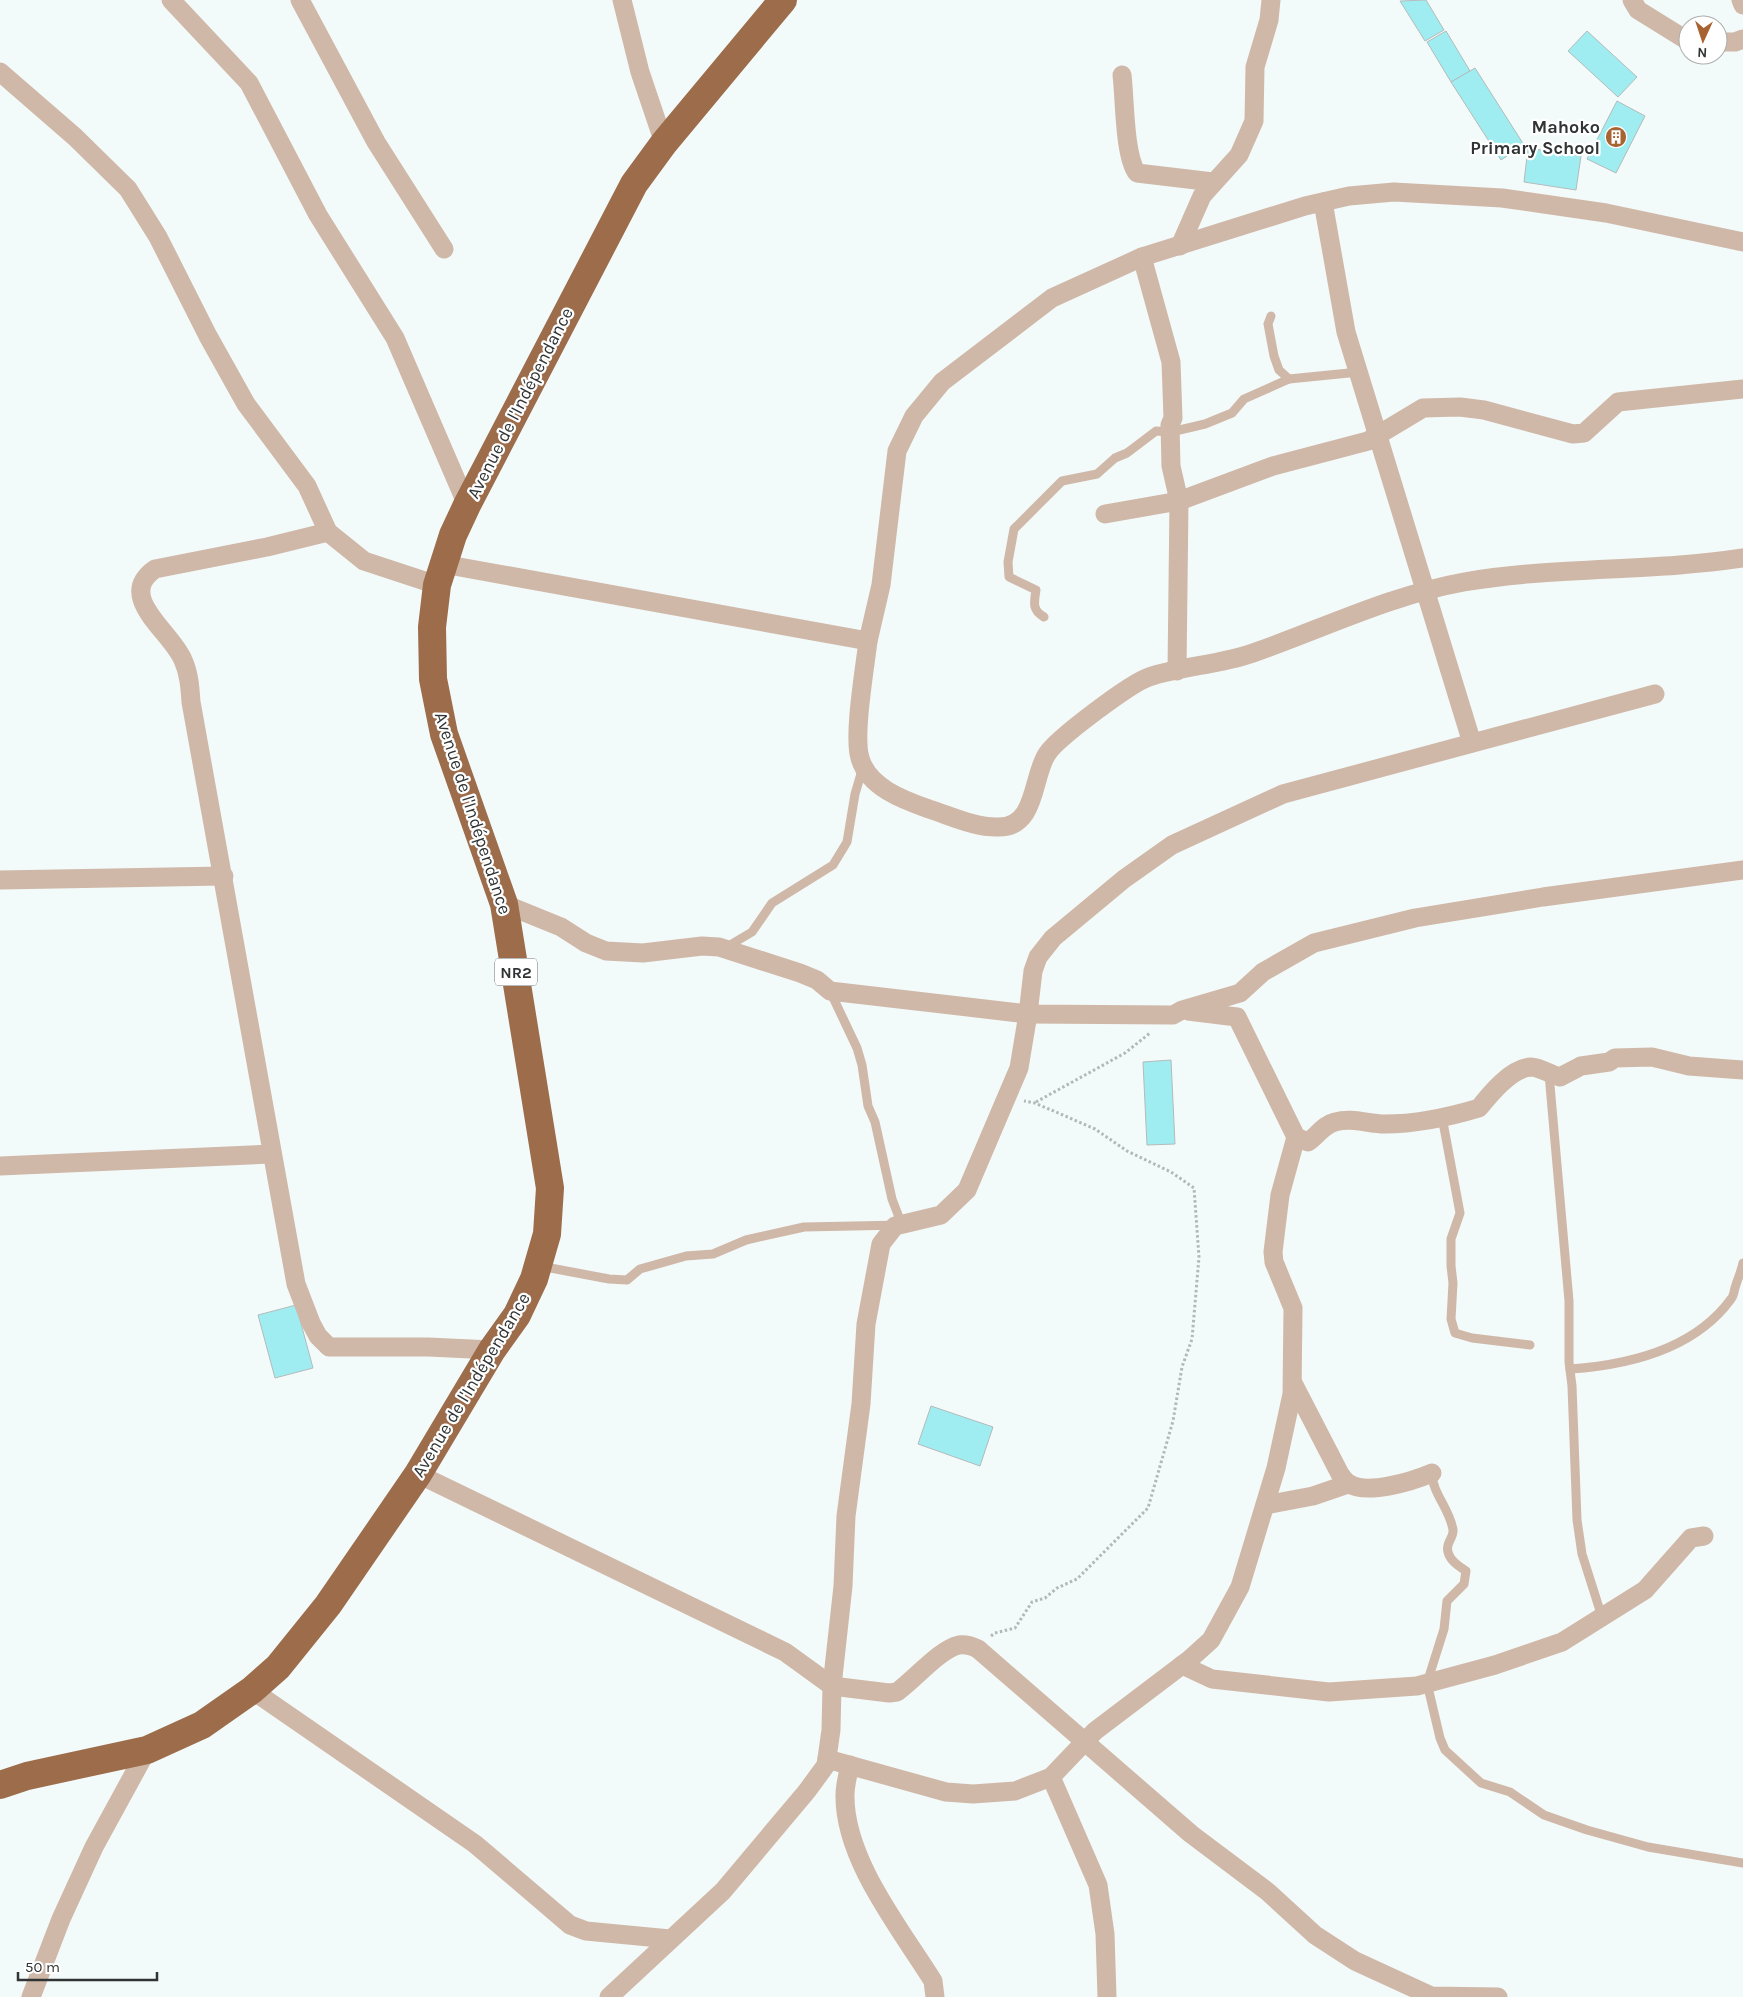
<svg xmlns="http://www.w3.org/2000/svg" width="1743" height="1997" viewBox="0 0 1743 1997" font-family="Karla,sans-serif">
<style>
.building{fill:#9fedf1;stroke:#b4bbbb}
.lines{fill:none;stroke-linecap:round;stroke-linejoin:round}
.path{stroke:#b2b8b8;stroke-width:3;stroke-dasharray:2.5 2.5;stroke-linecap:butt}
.lane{stroke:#cfb8a8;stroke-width:9}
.street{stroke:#cfb8a8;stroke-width:19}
.highway{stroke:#9c6c4b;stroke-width:28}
.labels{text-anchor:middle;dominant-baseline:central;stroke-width:4.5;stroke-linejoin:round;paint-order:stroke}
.shield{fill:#fff;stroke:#6f7171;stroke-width:1}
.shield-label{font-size:16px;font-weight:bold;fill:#313434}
.poi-label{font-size:18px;font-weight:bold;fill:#313434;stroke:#fff;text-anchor:end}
.street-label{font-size:18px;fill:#313434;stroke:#fff}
</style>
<rect width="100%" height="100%" fill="#f3fafa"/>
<g class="building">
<polygon points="1426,0 1444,30 1425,41 1400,1"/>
<polygon points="1446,31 1470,71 1451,82 1427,42"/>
<polygon points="1587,31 1637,77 1618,97 1568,51"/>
<polygon points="1475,68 1524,145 1501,160 1451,82"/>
<polygon points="1617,101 1645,116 1616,173 1587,159"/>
<polygon points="1528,148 1581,156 1576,190 1524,182"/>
<polygon points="1171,1060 1175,1144 1147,1145 1143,1062"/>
<polygon points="296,1305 313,1368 275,1378 258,1315"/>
<polygon points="931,1406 993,1427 980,1466 918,1444"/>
</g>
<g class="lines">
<g class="path">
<polyline points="1036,1102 1125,1053 1150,1033"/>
<polyline points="991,1636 995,1633 1015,1628 1032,1602 1045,1598 1057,1588 1077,1579 1148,1508 1173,1421 1182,1367 1192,1339 1199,1257 1194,1188 1171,1172 1127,1151 1095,1129 1035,1103 1024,1101"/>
</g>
<g class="lane">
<polyline points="1271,316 1268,324 1274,356 1279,370 1289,379 1359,372"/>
<path d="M1044,617C1032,610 1034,603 1036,590L1009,577L1008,562L1014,529L1062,481L1097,474L1115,458L1127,453L1156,431L1171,432L1205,424L1232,413L1244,399L1289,379"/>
<polyline points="725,948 752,932 772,903 833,865 847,842 855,794 863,767"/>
<polyline points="1549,1074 1569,1301 1569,1362 1572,1386 1577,1520 1582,1554 1602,1617"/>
<polyline points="1442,1117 1460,1213 1451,1239 1451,1266 1453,1283 1451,1319 1455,1333 1472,1338 1530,1345"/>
<polyline points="540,1266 609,1279 627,1280 640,1269 686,1256 713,1254 746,1240 804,1227 902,1225 892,1199 875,1122 868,1106 862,1065 857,1048 830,991"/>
<path d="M1570,1369C1629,1365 1694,1350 1731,1299C1733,1297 1733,1296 1734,1292C1736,1282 1741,1273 1743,1263"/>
<path d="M1432,1473C1432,1493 1450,1509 1453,1530C1454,1538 1445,1543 1448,1552C1450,1561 1459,1566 1466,1571L1464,1584L1447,1601L1444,1629L1427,1683L1440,1738L1445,1750L1481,1783L1510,1792L1544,1815L1587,1830L1648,1847L1743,1863"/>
</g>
<g class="street">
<polyline points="171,0 249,83 318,215 395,338 467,505"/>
<polyline points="300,0 376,142 444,249"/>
<polyline points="622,0 640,72 664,143"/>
<polyline points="1632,0 1638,10 1688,41"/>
<polyline points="1741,0 1743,5"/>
<polyline points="1718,42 1735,42 1743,39"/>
<polyline points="0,72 75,137 128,189 158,237 208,336 246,404 307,486 328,532 364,561 437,585"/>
<path d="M1122,75C1125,99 1124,155 1137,173L1213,182"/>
<polyline points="1323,202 1346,332 1472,743"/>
<polyline points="1180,246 1202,196 1239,155 1254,121 1255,67 1269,20 1271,0"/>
<polyline points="1142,257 1171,362 1173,418 1170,425 1171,466 1179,501 1177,671"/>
<polyline points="1105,514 1179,501 1273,466 1368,441 1423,408 1460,407 1484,410 1573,434 1584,433 1618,402 1743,389"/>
<path d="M328,532L267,547L155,569C115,597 171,631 183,660C189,673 190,687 191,702L296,1284L311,1323L318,1336L329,1347H428L492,1350"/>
<polyline points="443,564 868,641 881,585 897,451 914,416 942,382 1052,298 1142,257 1305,206 1349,196 1394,192 1502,198 1606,213 1743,242"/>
<path d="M868,641C865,667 853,736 860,758C868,787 903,800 929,809C951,816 976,828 999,827C1037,827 1032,776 1047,754C1057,738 1131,683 1149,677C1182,666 1219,665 1253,653C1322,629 1391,595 1464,582C1557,566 1651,572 1743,558"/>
<polyline points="0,880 224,876"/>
<polyline points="504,904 561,927 586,943 606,951 643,953 702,946 719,947 800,973 817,980 830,991 1028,1014 1173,1015 1182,1010 1240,993 1263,972 1314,943 1415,918 1543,897 1743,870"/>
<path d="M1296,1137L1308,1142C1318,1135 1323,1125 1335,1122C1352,1117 1368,1124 1385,1124C1416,1124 1449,1117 1479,1108C1490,1094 1511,1068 1531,1067C1539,1067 1552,1075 1560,1077L1581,1066L1609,1062L1615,1058L1652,1057L1689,1066L1743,1070"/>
<polyline points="0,1166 272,1154"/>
<path d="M1293,1383L1340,1474C1342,1477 1345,1481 1348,1483C1366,1496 1413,1481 1432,1473"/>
<path d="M418,1474L785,1652L832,1686L889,1693L897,1692C914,1680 940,1649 959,1645C966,1644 972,1646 978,1649L1191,1834L1268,1892L1315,1935L1355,1961L1431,1996L1498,1997"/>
<polyline points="1265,1505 1313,1496 1348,1484"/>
<polyline points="1182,1665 1212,1679 1329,1692 1417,1686 1495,1665 1562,1642 1645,1590 1691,1538 1704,1536"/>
<polyline points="252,1690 475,1844 570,1925 586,1931 670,1939"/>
<polyline points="827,1759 946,1792 973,1794 1015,1791 1051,1777 1095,1731 1190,1659 1211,1640 1240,1587 1276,1468 1292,1394 1293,1308 1274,1262 1273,1252 1280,1195 1296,1137 1237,1017 1188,1011"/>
<path d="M850,1765C848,1774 845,1785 845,1795C844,1859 900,1928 933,1981L935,1997"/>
<polyline points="1051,1777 1098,1885 1105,1934 1107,1997"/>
<polyline points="31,1997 61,1919 94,1847 147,1750"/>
<polyline points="609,1997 723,1891 807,1791 826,1765 831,1730 832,1686 843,1586 846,1516 861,1404 866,1324 881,1244 895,1226 941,1215 967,1190 1019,1068 1028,1014 1033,971 1038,957 1053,938 1124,879 1172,845 1283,794 1655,694"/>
</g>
<polyline class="highway" points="0,1785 27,1776 147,1750 202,1725 252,1690 278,1667 328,1605 418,1474 492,1350 517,1315 534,1279 547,1234 550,1188 504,904 444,734 433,679 432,627 437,585 453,535 467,505 634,184 664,143 783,0"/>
</g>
<defs>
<g id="building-disc" transform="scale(1.125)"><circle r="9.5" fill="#a76432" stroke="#fff"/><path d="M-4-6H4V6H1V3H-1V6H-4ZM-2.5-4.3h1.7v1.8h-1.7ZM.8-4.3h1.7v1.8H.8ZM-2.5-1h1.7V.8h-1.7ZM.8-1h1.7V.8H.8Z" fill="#fff"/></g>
</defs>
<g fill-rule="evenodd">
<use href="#building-disc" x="1616" y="137"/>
</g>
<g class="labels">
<rect class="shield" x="495" y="958.5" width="42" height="27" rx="4"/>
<g class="shield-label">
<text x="516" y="972">NR2</text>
</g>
<g class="poi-label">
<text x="1600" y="127">Mahoko<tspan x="1600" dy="21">Primary School</tspan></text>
</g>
<g class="street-label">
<text transform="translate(520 403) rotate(-63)">Avenue de l'Indépendance</text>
<text transform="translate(473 813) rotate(72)">Avenue de l'Indépendance</text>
<text transform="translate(471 1385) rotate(-59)">Avenue de l'Indépendance</text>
</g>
</g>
<g transform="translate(1703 40) rotate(183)"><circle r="24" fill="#ffffff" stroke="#adaeae"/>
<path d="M0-4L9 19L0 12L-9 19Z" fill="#a76432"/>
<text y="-8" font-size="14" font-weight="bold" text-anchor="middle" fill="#313434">N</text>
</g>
<path d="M18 1972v8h139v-8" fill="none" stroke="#313434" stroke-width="2.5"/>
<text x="25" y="1972" font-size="15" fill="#313434" stroke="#ffffff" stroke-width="4" paint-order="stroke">50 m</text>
</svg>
